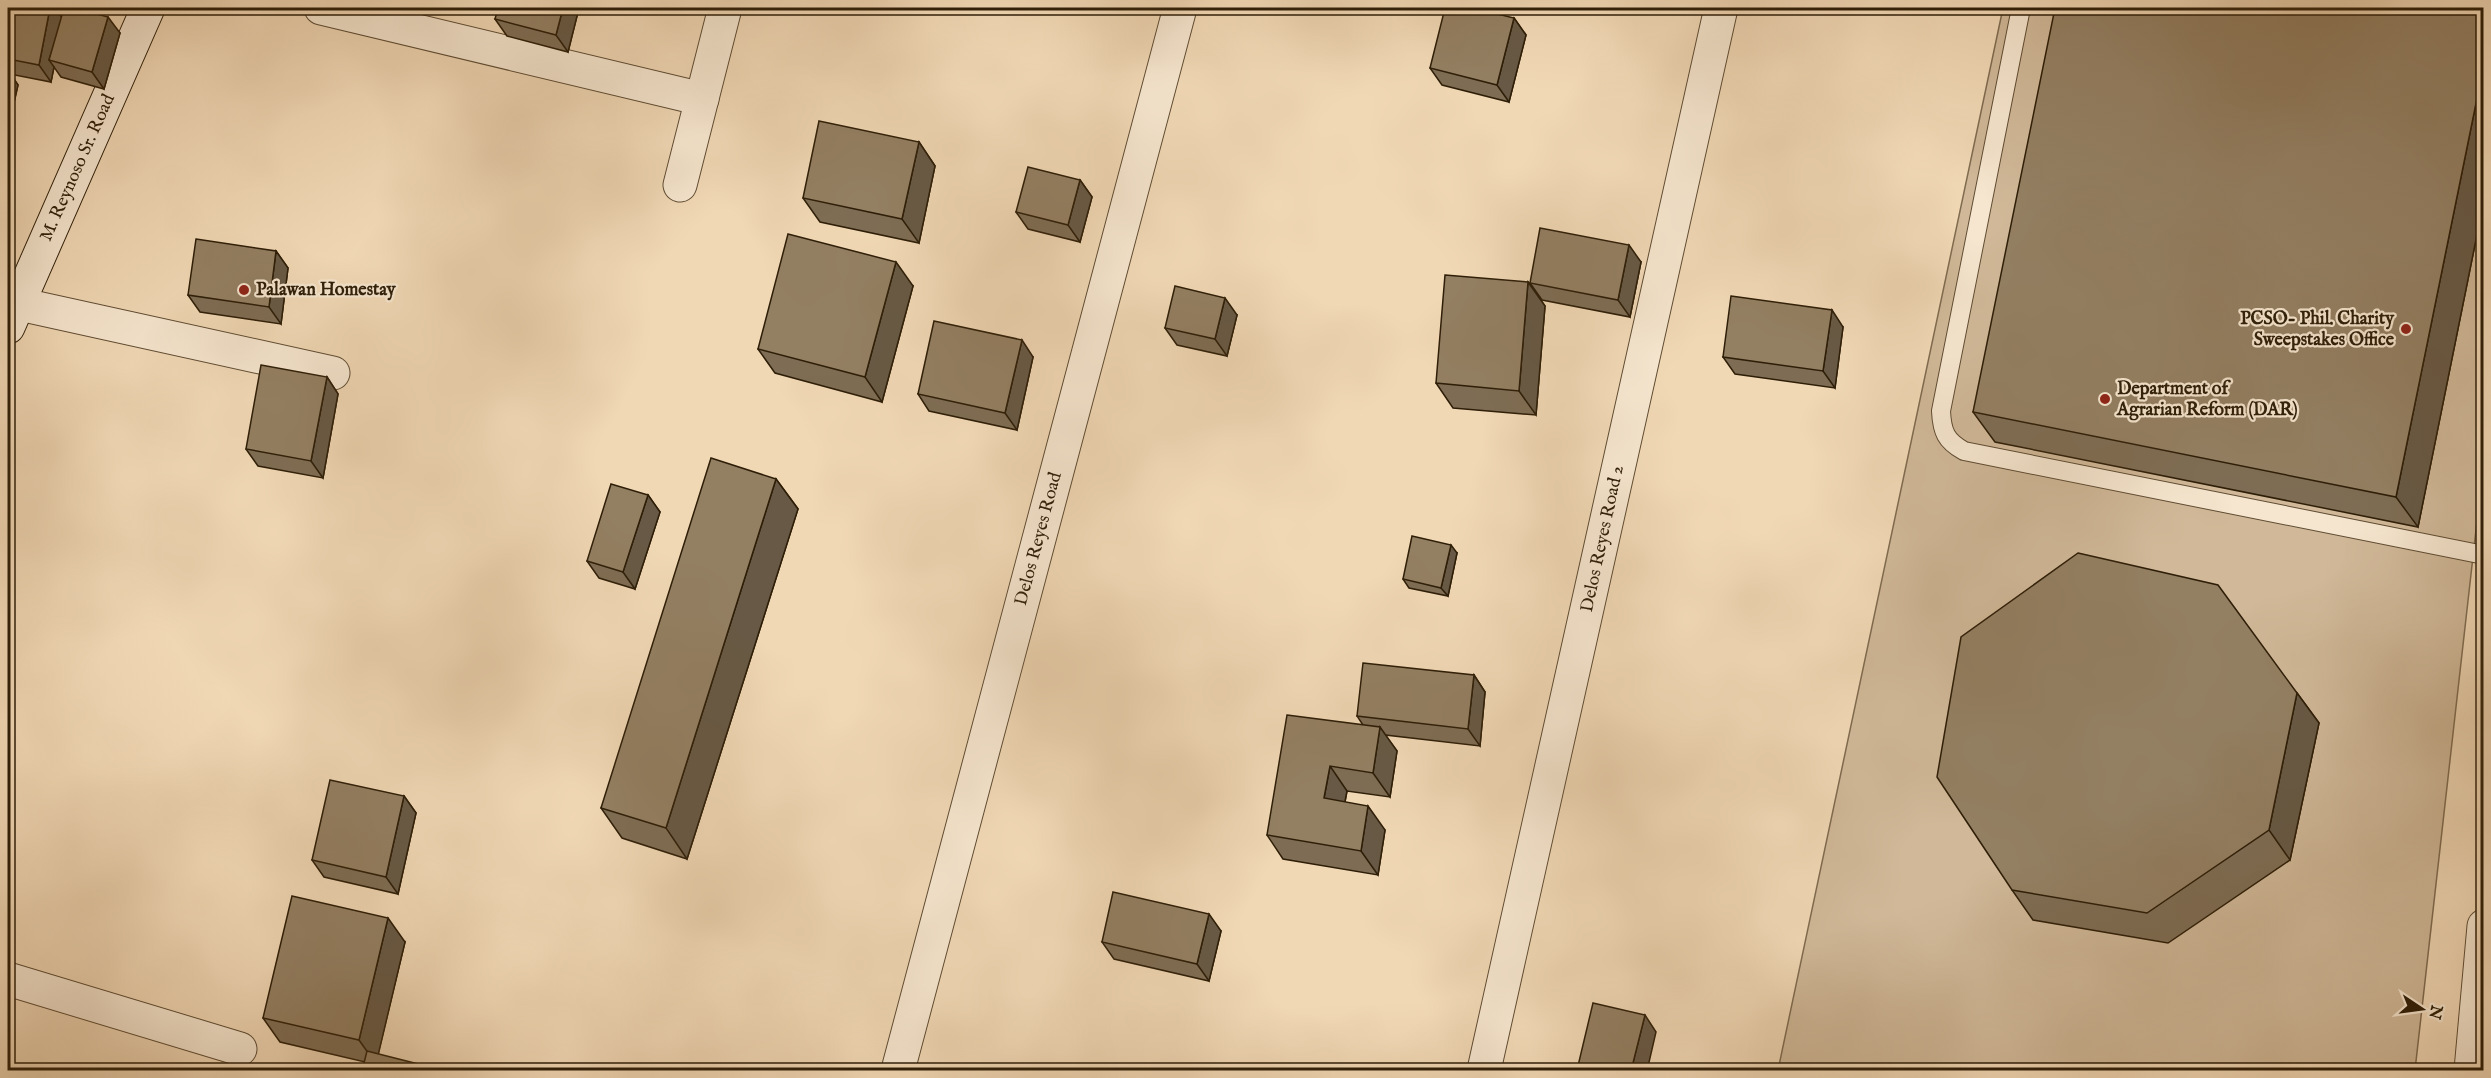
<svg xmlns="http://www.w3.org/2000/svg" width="2491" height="1078" viewBox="0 0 2491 1078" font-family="'IM FELL English',serif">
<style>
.green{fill:#d0b898;stroke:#7f6b50;stroke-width:1.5}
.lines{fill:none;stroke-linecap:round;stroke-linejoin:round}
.lane-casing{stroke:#5f4c33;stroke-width:20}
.street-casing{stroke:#5f4c33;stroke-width:35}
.secondary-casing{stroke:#2e1e08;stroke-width:35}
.lane{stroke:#f6e6cf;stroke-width:18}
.street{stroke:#f6e6cf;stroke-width:33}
.secondary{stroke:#f6e6cf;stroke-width:33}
.wall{fill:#7e6d54;stroke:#2e1e08;stroke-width:1.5}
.shaded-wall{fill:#675945;stroke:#2e1e08;stroke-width:1.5}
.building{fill:#937f62;stroke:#2e1e08;stroke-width:1.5}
.poi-dot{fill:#8f2418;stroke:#f6e6cf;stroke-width:2}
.labels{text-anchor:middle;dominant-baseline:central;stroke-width:4.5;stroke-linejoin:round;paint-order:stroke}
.street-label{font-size:18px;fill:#2e1e08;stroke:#f6e6cf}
.poi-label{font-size:18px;font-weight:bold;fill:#2e1e08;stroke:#f6e6cf;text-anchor:start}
</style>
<rect width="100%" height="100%" fill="#f1d8b5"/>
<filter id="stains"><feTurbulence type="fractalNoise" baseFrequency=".00333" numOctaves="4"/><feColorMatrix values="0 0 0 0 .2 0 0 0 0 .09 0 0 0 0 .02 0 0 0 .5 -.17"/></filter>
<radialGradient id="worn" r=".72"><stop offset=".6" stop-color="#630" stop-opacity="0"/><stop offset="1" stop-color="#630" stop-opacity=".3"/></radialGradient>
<polygon class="green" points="2003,8 2483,8 2483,468 2415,1070 1778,1070"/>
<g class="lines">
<g class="lane-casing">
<path id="lane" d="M2021,8L1941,411C1942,432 1946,441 1964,451L2484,555"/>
</g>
<g class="street-casing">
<g id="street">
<polyline points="321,8 702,99"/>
<polyline points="680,185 725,8"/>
<polyline points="19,304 333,373"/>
<polyline points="8,979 240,1049"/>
<polyline points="898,1070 1180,8"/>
<polyline points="1484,1070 1721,8"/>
<polyline points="2471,1070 2484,926"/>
</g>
</g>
<g class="secondary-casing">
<polyline id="secondary" points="8,327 148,8"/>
</g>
<use href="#lane" class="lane"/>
<use href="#street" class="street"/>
<use href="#secondary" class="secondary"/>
</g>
<g class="wall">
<polygon points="8,8 55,8 61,16 120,33 104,89 61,77 54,67 51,82 10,74 18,85 8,129"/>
<polygon points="579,8 568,52 507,36 495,19"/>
<polygon points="2484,8 2484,200 2418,527 1995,442 1973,412"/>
<polygon points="1514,18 1526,35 1509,102 1442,85 1430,68"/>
<polygon points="919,142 935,166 919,243 820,222 803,198"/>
<polygon points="1080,180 1092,197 1080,242 1028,229 1016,212"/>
<polygon points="276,251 288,268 281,324 200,312 188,295"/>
<polygon points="1641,262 1630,317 1542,300 1530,283"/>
<polygon points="1528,282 1545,306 1536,415 1453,408 1436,383"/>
<polygon points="913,286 882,402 775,373 758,349"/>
<polygon points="1237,315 1227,356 1177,345 1165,328"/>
<polygon points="1843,327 1835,388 1735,374 1723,357"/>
<polygon points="1033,357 1017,430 929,411 918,394"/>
<polygon points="327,377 338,394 323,478 258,466 246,449"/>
<polygon points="776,479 798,509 687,859 622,838 601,808"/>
<polygon points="648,495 660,512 635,589 599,578 587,561"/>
<polygon points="1457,553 1448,596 1409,588 1403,579"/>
<polygon points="1474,675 1485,692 1480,746 1385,735 1397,751 1390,797 1347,791 1345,802 1385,830 1378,875 1283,859 1267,835 1363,725 1357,716"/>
<polygon points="2297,693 2319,723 2290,860 2168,943 2033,920 2012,890"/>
<polygon points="404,796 416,813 398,894 324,877 312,860"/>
<polygon points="1221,931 1209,981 1114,959 1102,942"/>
<polygon points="405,942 378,1054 365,1062 280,1042 263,1018"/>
</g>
<g class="shaded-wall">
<polygon points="50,8 55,8 63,19 49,60 54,67 51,82 39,65"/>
<polygon points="563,8 579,8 568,52 556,35"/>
<polygon points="108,17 120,33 104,89 92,72"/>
<polygon points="1514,18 1526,35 1509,102 1497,85"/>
<polygon points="2484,64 2484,200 2418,527 2396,497"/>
<polygon points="8,70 18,85 8,129"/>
<polygon points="919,142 935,166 919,243 902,219"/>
<polygon points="1080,180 1092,197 1080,242 1068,225"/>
<polygon points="1629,245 1641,262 1630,317 1618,300"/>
<polygon points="276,251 288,268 281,324 269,307"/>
<polygon points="896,262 913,286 882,402 865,377"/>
<polygon points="1528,282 1545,306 1536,415 1519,391"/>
<polygon points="1225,298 1237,315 1227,356 1215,339"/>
<polygon points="1832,310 1843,327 1835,388 1823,371"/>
<polygon points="1022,340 1033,357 1017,430 1005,413"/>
<polygon points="327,377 338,394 323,478 311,461"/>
<polygon points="776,479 798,509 687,859 666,828"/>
<polygon points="648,495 660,512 635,589 623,572"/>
<polygon points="1451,545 1457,553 1448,596 1441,588"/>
<polygon points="1474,675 1485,692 1480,746 1468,729"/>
<polygon points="2297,693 2319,723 2290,860 2269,830"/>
<polygon points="1380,727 1397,751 1390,797 1373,773"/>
<polygon points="1330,766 1347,791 1341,822 1324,798"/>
<polygon points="404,796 416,813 398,894 386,877"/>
<polygon points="1368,806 1385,830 1378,875 1361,851"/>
<polygon points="1209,914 1221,931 1209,981 1197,964"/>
<polygon points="388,918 405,942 376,1064 359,1040"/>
<polygon points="1645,1015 1656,1032 1647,1071 1631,1071"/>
</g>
<g class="building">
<polygon points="8,8 50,8 39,65 8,59"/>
<polygon points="64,8 75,8 108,17 92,72 49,60"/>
<polygon points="498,8 563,8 556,35 495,19"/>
<polygon points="1445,8 1473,8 1514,18 1497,85 1430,68"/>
<polygon points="2055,8 2484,8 2484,64 2396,497 1973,412"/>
<polygon points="819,121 919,142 902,219 803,198"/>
<polygon points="1028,167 1080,180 1068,225 1016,212"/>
<polygon points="1540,228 1629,245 1618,300 1530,283"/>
<polygon points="788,234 896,262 865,377 758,349"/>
<polygon points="196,239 276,251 269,307 188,295"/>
<polygon points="1445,275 1528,282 1519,391 1436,383"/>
<polygon points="1175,286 1225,298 1215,339 1165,328"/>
<polygon points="1731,296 1832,310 1823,371 1723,357"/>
<polygon points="934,321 1022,340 1005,413 918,394"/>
<polygon points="261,365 327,377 311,461 246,449"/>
<polygon points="711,458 776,479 666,828 601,808"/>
<polygon points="611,484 648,495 623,572 587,561"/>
<polygon points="1412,536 1451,545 1441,588 1403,579"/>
<polygon points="2078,553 2218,585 2297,693 2269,830 2147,913 2012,890 1937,777 1961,637"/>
<polygon points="1363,663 1474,675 1468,729 1357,716"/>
<polygon points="1287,715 1380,727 1373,773 1330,766 1324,798 1368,806 1361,851 1267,835"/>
<polygon points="330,780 404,796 386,877 312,860"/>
<polygon points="1113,892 1209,914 1197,964 1102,942"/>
<polygon points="292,896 388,918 359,1040 263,1018"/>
<polygon points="1593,1003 1645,1015 1631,1071 1577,1070"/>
<polygon points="367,1051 446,1071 362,1071"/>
</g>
<g class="poi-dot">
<circle cx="244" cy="290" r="6"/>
<circle cx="2406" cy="329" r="6"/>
<circle cx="2105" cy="399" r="6"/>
</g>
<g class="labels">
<g class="street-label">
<text transform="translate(78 168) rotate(-66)">M. Reynoso Sr. Road</text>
<text transform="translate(1039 539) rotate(-75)">Delos Reyes Road</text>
<text transform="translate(1603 539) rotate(-78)">Delos Reyes Road 2</text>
</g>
<g class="poi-label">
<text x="256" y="290">Palawan Homestay</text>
<text x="2394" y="319" text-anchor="end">PCSO- Phil. Charity<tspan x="2394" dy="21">Sweepstakes Office</tspan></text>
<text x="2117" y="389">Department of<tspan x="2117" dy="21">Agrarian Reform (DAR)</tspan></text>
</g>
</g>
<rect width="2491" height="1078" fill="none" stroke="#f1d8b5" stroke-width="30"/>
<rect x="9" y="9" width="2473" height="1060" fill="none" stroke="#2e1e08" stroke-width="3"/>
<rect x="15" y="15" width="2461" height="1048" fill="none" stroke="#2e1e08" stroke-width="1.5"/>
<g transform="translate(2422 1009) rotate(103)" stroke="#f6e6cf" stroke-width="4.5" paint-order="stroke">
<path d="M0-4.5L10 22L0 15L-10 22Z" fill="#2e1e08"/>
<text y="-9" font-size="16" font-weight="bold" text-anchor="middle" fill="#2e1e08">N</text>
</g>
<rect width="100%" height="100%" filter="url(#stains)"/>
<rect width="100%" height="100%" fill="url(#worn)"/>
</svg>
